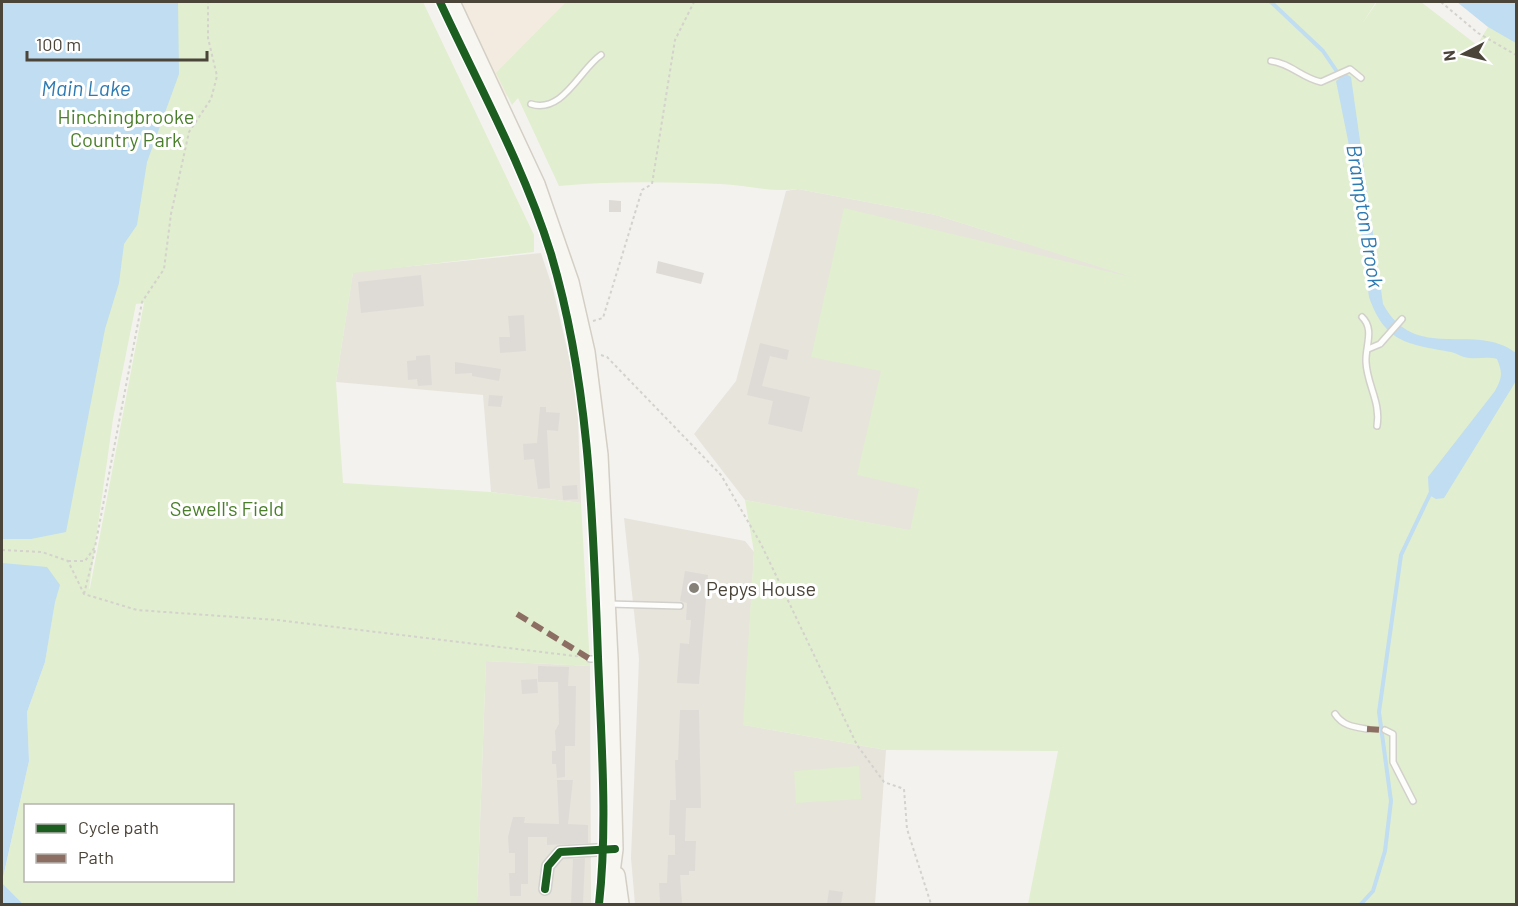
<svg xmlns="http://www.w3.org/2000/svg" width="1518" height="906" viewBox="0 0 1518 906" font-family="Barlow,sans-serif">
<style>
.residential{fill:#e7e4dc}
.commercial{fill:#f3ebdf}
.green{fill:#e1eecf;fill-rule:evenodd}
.water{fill:#c0ddf1}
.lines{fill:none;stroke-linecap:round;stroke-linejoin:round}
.stream{stroke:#c0ddf1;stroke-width:4}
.building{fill:#dedbd6}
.service-casing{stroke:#d2d0cb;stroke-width:8}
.minor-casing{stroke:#d2d0cb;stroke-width:14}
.secondary-casing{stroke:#d3cfc5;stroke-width:18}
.path{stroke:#d3d2cc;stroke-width:2;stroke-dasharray:3 3;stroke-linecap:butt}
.service{stroke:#fdfdfc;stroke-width:5}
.minor{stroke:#fdfdfc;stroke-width:10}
.secondary{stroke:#f7f6f1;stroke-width:15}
.quiet{stroke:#8d6e63;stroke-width:6;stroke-dasharray:12 6;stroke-linecap:butt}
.cycleway-casing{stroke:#fff;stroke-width:11}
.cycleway{stroke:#1b5e20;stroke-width:8}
.poi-dot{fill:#868178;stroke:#fff;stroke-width:2}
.labels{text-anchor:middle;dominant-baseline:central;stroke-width:6;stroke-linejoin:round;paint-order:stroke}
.park-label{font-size:20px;fill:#4a7f2a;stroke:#fff}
.poi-label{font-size:20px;fill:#4b4439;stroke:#fff;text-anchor:start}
.water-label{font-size:21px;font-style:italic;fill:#2e7ab2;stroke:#fff}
</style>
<rect width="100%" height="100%" fill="#f4f2ee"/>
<g class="residential">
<polygon points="798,189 936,215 1143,280 1093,564 745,500 694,434 736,381 786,191"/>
<polygon points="541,253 553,289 577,391 581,503 491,492 483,395 336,382 353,272"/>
<polygon points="624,518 745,541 754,552 744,725 886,750 875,904 635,904 631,858 639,659"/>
<polygon points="486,661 590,666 591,904 477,904"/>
</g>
<polygon class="commercial" points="452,2 587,2 500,104"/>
<g class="green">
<path d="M2,2H423L534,235V252L353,273L336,382L343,483L491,492L581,503L590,666L486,661L477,904H23L2,883L29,761L27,712L45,662L55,600L2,591ZM144,303L90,588L89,589L113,419L136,304ZM26,806H232V880H26Z"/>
<path d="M566,2H1376L1362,24L1377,2H1421L1477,45L1488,27L1516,42V904H1028L1058,751L886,750L743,725L754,552L745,500L910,530L919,489L857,475L881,371L811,357L844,208L1131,277L936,215L798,189C772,193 746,185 720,184C667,182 612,181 559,186L518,98L512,105L496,73Z"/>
<polygon points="859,766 861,799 796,803 794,771"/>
</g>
<g class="water">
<polygon points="2,2 178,2 179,74 147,162 137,225 124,244 119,283 105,329 66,532 31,539 2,539"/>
<polygon points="1457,2 1516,2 1516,43 1488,27"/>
<path d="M1346,74L1351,77L1383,304C1415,364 1475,321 1516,353V381L1444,498L1436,499L1429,495L1428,477L1495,391C1502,378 1503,373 1497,359C1486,356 1475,360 1464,357C1460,356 1456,353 1451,352C1408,344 1385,343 1369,297L1353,165L1336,81Z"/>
<polygon points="2,563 47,567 60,585 55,602 45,662 27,712 29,761 2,882"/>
<polygon points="2,883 23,904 2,904"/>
</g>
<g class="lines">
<g class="stream">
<polyline points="1271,2 1323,51 1344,82"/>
<polyline points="1361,904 1373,891 1385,851 1391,801 1379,712 1401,555 1431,492"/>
</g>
</g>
<g class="building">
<polygon points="609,200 621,201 621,212 609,212"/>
<polygon points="658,261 704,273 701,284 656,273"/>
<polygon points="421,275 424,306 361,313 358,282"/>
<polygon points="524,315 526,351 500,353 499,337 510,337 508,316"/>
<polygon points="760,343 789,350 787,360 770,356 762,386 810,397 802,432 768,424 773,401 747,395"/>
<polygon points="430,355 432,385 418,386 417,379 408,380 407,361 416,360 416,356"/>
<polygon points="455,362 501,369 499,381 472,376 472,373 455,374"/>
<polygon points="489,395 503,396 501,407 488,406"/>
<polygon points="540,407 546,407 546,412 560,413 558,431 547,430 550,488 538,489 534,459 524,460 523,444 537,443"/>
<polygon points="577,485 578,499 563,500 562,486"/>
<polygon points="685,571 708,575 699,684 677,683 680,643 689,644 691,620 686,620 687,603 680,601"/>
<polygon points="538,666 569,667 568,686 576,686 575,746 565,746 565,777 557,778 556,764 552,764 552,751 556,751 555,731 559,724 558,682 538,682"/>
<polygon points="537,679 538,693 522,694 521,680"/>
<polygon points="680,710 699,710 701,808 686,808 685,841 696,841 695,871 689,871 689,875 680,875 682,903 660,904 659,883 667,883 668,855 675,855 675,835 669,835 670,800 676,800 675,760 678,760"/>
<polygon points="557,780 573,780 568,824 588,825 588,843 547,845 547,837 528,837 528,884 521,884 521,896 510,896 509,873 515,873 515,853 509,853 508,837 513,817 525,817 524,823 559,824"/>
<polygon points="585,858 583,904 571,904 573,859"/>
<polygon points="829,890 843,892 841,904 827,904"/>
</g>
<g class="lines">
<g class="service-casing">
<g id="service">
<path d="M1271,61C1290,63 1302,78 1321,82L1350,69L1361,78"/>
<path d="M531,104C563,114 580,69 601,55"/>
<path d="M1362,317C1375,329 1365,347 1366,362C1367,385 1381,402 1377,426"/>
<polyline points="1368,349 1380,344 1402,319"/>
<polyline points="609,604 680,606"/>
<polyline points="590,659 608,659"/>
<path d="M1335,714C1343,726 1354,727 1367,729"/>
<polyline points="1385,730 1393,734 1393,762 1413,801"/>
</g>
</g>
<g class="minor-casing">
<polyline id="minor" points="545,889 548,866 560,852 615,849"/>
</g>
<g class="secondary-casing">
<g id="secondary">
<polyline points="452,2 537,184 571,282 587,352 600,455 610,659 615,849 608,904"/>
<polyline points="617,875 621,904"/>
</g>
</g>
<g class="path">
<polyline points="1441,2 1478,33 1516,55"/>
<polyline points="593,321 603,318 642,190 652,184 675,40 694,2"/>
<polyline points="601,355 607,357 721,475 761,544 857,745 884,782 904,789 907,829 931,904"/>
<polyline points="2,550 42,552 68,561 84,594 137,610 277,620 583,657"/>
<polyline points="68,561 85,561 95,547 142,302 164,269 171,214 189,132 211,99 217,76 208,38 208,2"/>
<polyline points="84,594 95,550"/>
</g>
<use href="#service" class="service"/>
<use href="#minor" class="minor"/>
<use href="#secondary" class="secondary"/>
<g class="quiet">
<polyline points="517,614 590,659"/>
<polyline points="1367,729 1385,730"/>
</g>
<g class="cycleway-casing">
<g id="cycleway">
<path d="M440,2C478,84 524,167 551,254C590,385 593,521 598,657C601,739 608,823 599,904"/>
<polyline points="545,889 548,866 560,852 615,849"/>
</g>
</g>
<use href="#cycleway" class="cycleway"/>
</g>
<circle class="poi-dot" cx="694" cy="588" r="6"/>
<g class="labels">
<g class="park-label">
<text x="126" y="116">Hinchingbrooke<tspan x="126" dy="23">Country Park</tspan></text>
<text x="227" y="508">Sewell's Field</text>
</g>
<g class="poi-label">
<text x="706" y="588">Pepys House</text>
</g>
<g class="water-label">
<text x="86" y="87">Main Lake</text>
<text transform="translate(1366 216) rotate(81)">Brampton Brook</text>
</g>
</g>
<rect width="1518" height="906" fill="none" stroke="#4b4439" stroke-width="6"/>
<rect x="24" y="804" width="210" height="78" fill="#ffffff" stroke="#b7b4b0" stroke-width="1.5"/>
<rect x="36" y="824" width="30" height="9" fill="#1b5e20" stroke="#b7b4b0" stroke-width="1.5"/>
<text x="78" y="834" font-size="18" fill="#4b4439">Cycle path</text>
<rect x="36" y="854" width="30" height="9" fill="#8d6e63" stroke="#b7b4b0" stroke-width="1.5"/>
<text x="78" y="864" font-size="18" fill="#4b4439">Path</text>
<g transform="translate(1464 54) rotate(263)" stroke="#ffffff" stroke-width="4.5" paint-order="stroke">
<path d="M0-4.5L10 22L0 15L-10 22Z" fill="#4b4439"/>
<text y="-9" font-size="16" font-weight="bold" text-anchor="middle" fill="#4b4439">N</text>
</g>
<path d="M27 51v9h180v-9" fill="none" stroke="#4b4439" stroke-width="3"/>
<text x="36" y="51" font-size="18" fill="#4b4439" stroke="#ffffff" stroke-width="4.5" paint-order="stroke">100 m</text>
</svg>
